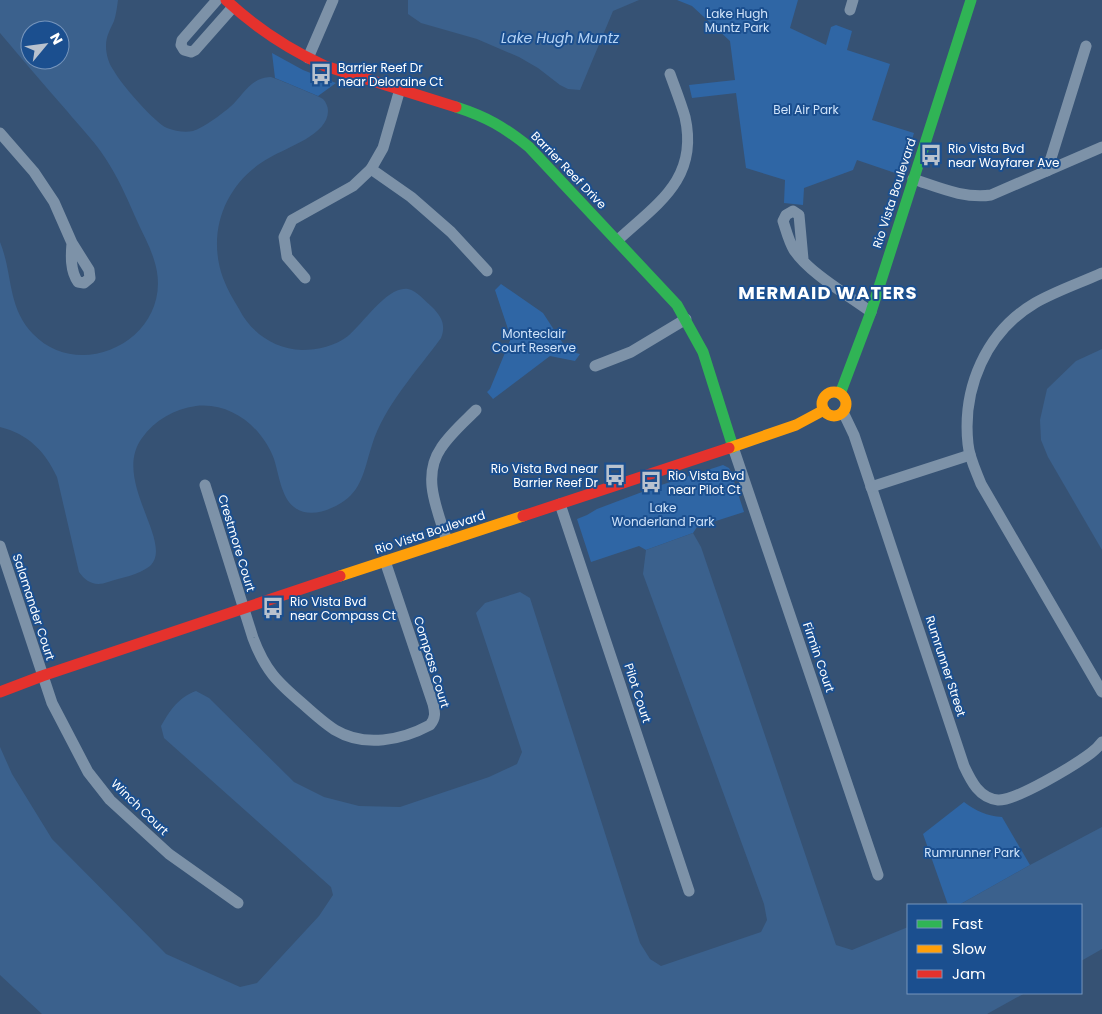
<svg xmlns="http://www.w3.org/2000/svg" width="1102" height="1014" viewBox="0 0 1102 1014" font-family="Poppins,sans-serif">
<style>
.green{fill:#2f66a5}
.water{fill:#3b618d;fill-rule:evenodd}
.lines{fill:none;stroke-linecap:round;stroke-linejoin:round}
.street{stroke:#7d92a8;stroke-width:11}
.fast{stroke:#30b455;stroke-width:11}
.slow{stroke:#ff9f0a;stroke-width:11}
.jam{stroke:#e5322d;stroke-width:11}
.labels{text-anchor:middle;dominant-baseline:central;stroke-width:4;stroke-linejoin:round;paint-order:stroke}
.park-label{font-size:12px;fill:#cfe3fa;stroke:#1b4f8f}
.poi-label{font-size:12px;fill:#fff;stroke:#1b4f8f;text-anchor:start}
.street-label{font-size:12px;fill:#fff;stroke:#1b4f8f}
.water-label{font-size:14px;font-style:italic;fill:#b5d3f5;stroke:#1b4f8f}
.district-label{font-size:18px;font-weight:bold;letter-spacing:1px;fill:#fff;stroke:#1b4f8f}
</style>
<rect width="100%" height="100%" fill="#365274"/>
<g class="green">
<polygon points="677,0 798,0 790,28 826,45 831,27 836,25 852,31 847,50 890,64 872,120 914,133 901,175 857,160 853,170 804,188 803,205 784,203 785,180 746,168 736,93 692,98 689,85 735,80 730,41 692,6"/>
<polygon points="272,53 303,70 336,83 318,96 275,78"/>
<polygon points="501,284 543,313 568,351 580,354 575,361 550,356 493,399 487,392 490,389 511,338 495,290"/>
<polygon points="723,465 729,468 731,472 744,512 697,527 693,533 646,550 639,546 591,562 577,519 587,515 597,509 658,486"/>
<path d="M964,802C976,811 987,816 1002,817L1030,865L959,905H948L923,834Z"/>
</g>
<g class="water">
<path d="M0,0H118C117,7 116,15 114,21C110,30 106,36 106,46C106,55 109,64 114,71C121,84 155,123 167,128C175,131 185,133 193,131C203,128 222,114 230,107C240,99 246,86 258,80C262,78 267,77 271,77C275,78 321,97 323,99C326,102 328,107 328,111C328,135 287,147 269,158C226,182 206,231 223,278C227,289 233,299 239,309C251,333 275,349 302,350C318,350 335,346 348,336C363,324 387,286 408,289C417,291 425,301 432,307C442,317 446,325 441,338C417,371 384,406 372,445C365,466 363,488 344,501C331,510 309,519 294,507C281,497 279,474 274,459C262,427 231,402 196,406C174,409 155,420 142,438C111,480 175,543 150,566C139,575 120,578 108,582C95,587 86,582 79,572L57,477C45,451 28,434 0,427V242C13,274 7,307 33,334C80,383 168,340 157,272C154,254 145,238 138,223C129,203 121,183 109,164C98,145 81,128 67,111C44,85 22,59 0,33ZM30,30H60V60H30Z"/>
<polygon points="408,0 639,0 613,11 580,90 568,89 560,85 538,68 519,57 477,39 421,23 408,14"/>
<polygon points="1102,349 1102,550 1048,457 1041,440 1040,420 1047,389 1076,361"/>
<path d="M693,533L701,547L836,945L852,950L908,927V993H1025L987,1014H42L0,975V747L12,774L52,839L166,954L240,987L257,983L319,916L333,895L331,887L164,738L161,726C171,709 178,698 196,691L209,698L294,782L324,797L359,806L400,807L489,777L517,764L522,752L476,613L485,603L520,592L530,598L640,943L650,959L661,966L761,932L767,920L764,904L643,574L646,550Z"/>
<polygon points="1102,827 1102,949 1081,961 1081,905 959,905 1030,865"/>
</g>
<g class="lines">
<g class="street">
<polyline points="217,0 182,40 181,45 184,50 191,52 195,50 233,7"/>
<polyline points="850,10 853,0"/>
<polyline points="308,58 333,0"/>
<path d="M0,133L34,172L54,202L72,243L89,270L90,278L84,283L78,282C70,271 71,255 72,243"/>
<polyline points="371,169 411,197 451,232 487,271"/>
<polyline points="1047,171 1086,46"/>
<path d="M913,179C938,187 964,199 991,195L1102,147"/>
<path d="M618,240C657,204 699,179 685,117C681,103 675,88 670,74"/>
<path d="M803,259L799,215L793,211L786,215L783,221C786,230 789,242 794,250C809,273 848,295 871,312"/>
<path d="M1102,273C1080,283 1056,291 1035,303C986,332 962,388 968,444C969,457 976,471 981,484L1102,692"/>
<polyline points="305,278 287,257 284,237 292,220 353,186 371,169 383,148 400,89"/>
<polyline points="595,366 631,352 686,319"/>
<path d="M843,412L854,435L964,766C971,781 979,798 998,800C1016,801 1075,765 1091,753C1095,750 1099,746 1102,742"/>
<polyline points="733,447 878,875"/>
<path d="M205,485L253,638C265,670 277,682 303,704C313,713 324,723 335,730C365,748 402,740 430,725C436,718 435,712 433,704L385,561"/>
<polyline points="871,487 970,455"/>
<polyline points="560,504 689,891"/>
<path d="M447,541C438,511 421,477 441,448C450,434 464,422 476,410"/>
<polyline points="0,546 52,703 88,772 110,800 169,854 238,903"/>
</g>
<g class="fast">
<path d="M456,107C487,117 504,127 529,147L677,305L703,352L733,447"/>
<polyline points="840,394 871,312 971,0"/>
</g>
<g class="slow">
<circle cx="834" cy="404" r="12"/>
<polyline points="729,448 796,425 824,410"/>
<polyline points="340,576 523,516"/>
</g>
<g class="jam">
<path d="M226,0C256,28 288,49 325,66L456,107"/>
<polyline points="523,516 729,448"/>
<polyline points="0,692 42,676 340,576"/>
</g>
</g>
<defs>
<g id="bus-bare" transform="scale(1.725)"><path d="M-5-6H5V4H4V6H2V4H-2V6H-4V4H-5ZM-3.5-4V0h7V-4ZM-3.5 1.2v1.5H-2V1.2ZM2 1.2v1.5H3.5V1.2Z" fill="#b9c2ce" stroke="#1b4f8f" stroke-width="2.5" paint-order="stroke"/></g>
</defs>
<g fill-rule="evenodd">
<use href="#bus-bare" x="321" y="74"/>
<use href="#bus-bare" x="931" y="155"/>
<use href="#bus-bare" x="615" y="475"/>
<use href="#bus-bare" x="651" y="482"/>
<use href="#bus-bare" x="273" y="608"/>
</g>
<g class="labels">
<g class="park-label">
<text x="737" y="13">Lake Hugh<tspan x="737" dy="14">Muntz Park</tspan></text>
<text x="806" y="109">Bel Air Park</text>
<text x="534" y="333">Monteclair<tspan x="534" dy="14">Court Reserve</tspan></text>
<text x="663" y="507">Lake<tspan x="663" dy="14">Wonderland Park</tspan></text>
<text x="972" y="852">Rumrunner Park</text>
</g>
<g class="poi-label">
<text x="338" y="67">Barrier Reef Dr<tspan x="338" dy="14">near Deloraine Ct</tspan></text>
<text x="948" y="148">Rio Vista Bvd<tspan x="948" dy="14">near Wayfarer Ave</tspan></text>
<text x="598" y="468" text-anchor="end">Rio Vista Bvd near<tspan x="598" dy="14">Barrier Reef Dr</tspan></text>
<text x="668" y="475">Rio Vista Bvd<tspan x="668" dy="14">near Pilot Ct</tspan></text>
<text x="290" y="601">Rio Vista Bvd<tspan x="290" dy="14">near Compass Ct</tspan></text>
</g>
<g class="street-label">
<text transform="translate(569 170) rotate(46)">Barrier Reef Drive</text>
<text transform="translate(894 193) rotate(-72)">Rio Vista Boulevard</text>
<text transform="translate(430 532) rotate(-18)">Rio Vista Boulevard</text>
<text transform="translate(237 543) rotate(73)">Crestmore Court</text>
<text transform="translate(34 607) rotate(72)">Salamander Court</text>
<text transform="translate(819 657) rotate(71)">Firmin Court</text>
<text transform="translate(432 662) rotate(73)">Compass Court</text>
<text transform="translate(946 666) rotate(72)">Rumrunner Street</text>
<text transform="translate(638 693) rotate(72)">Pilot Court</text>
<text transform="translate(140 807) rotate(44)">Winch Court</text>
</g>
<g class="water-label">
<text x="560" y="38">Lake Hugh Muntz</text>
</g>
<g class="district-label">
<text x="828" y="292">MERMAID WATERS</text>
</g>
</g>
<rect x="907" y="904" width="175" height="90" fill="#1b4f8f" stroke="#7695bc"/>
<rect x="917" y="920" width="25" height="8" fill="#30b455" stroke="#7695bc"/>
<text x="952" y="929" font-size="15" fill="#ffffff">Fast</text>
<rect x="917" y="945" width="25" height="8" fill="#ff9f0a" stroke="#7695bc"/>
<text x="952" y="954" font-size="15" fill="#ffffff">Slow</text>
<rect x="917" y="970" width="25" height="8" fill="#e5322d" stroke="#7695bc"/>
<text x="952" y="979" font-size="15" fill="#ffffff">Jam</text>
<g transform="translate(45 45) rotate(61)"><circle r="24" fill="#1b4f8f" stroke="#7695bc"/>
<path d="M0-4L9 19L0 12L-9 19Z" fill="#b9c2ce"/>
<text y="-8" font-size="14" font-weight="bold" text-anchor="middle" fill="#ffffff">N</text>
</g>
</svg>
